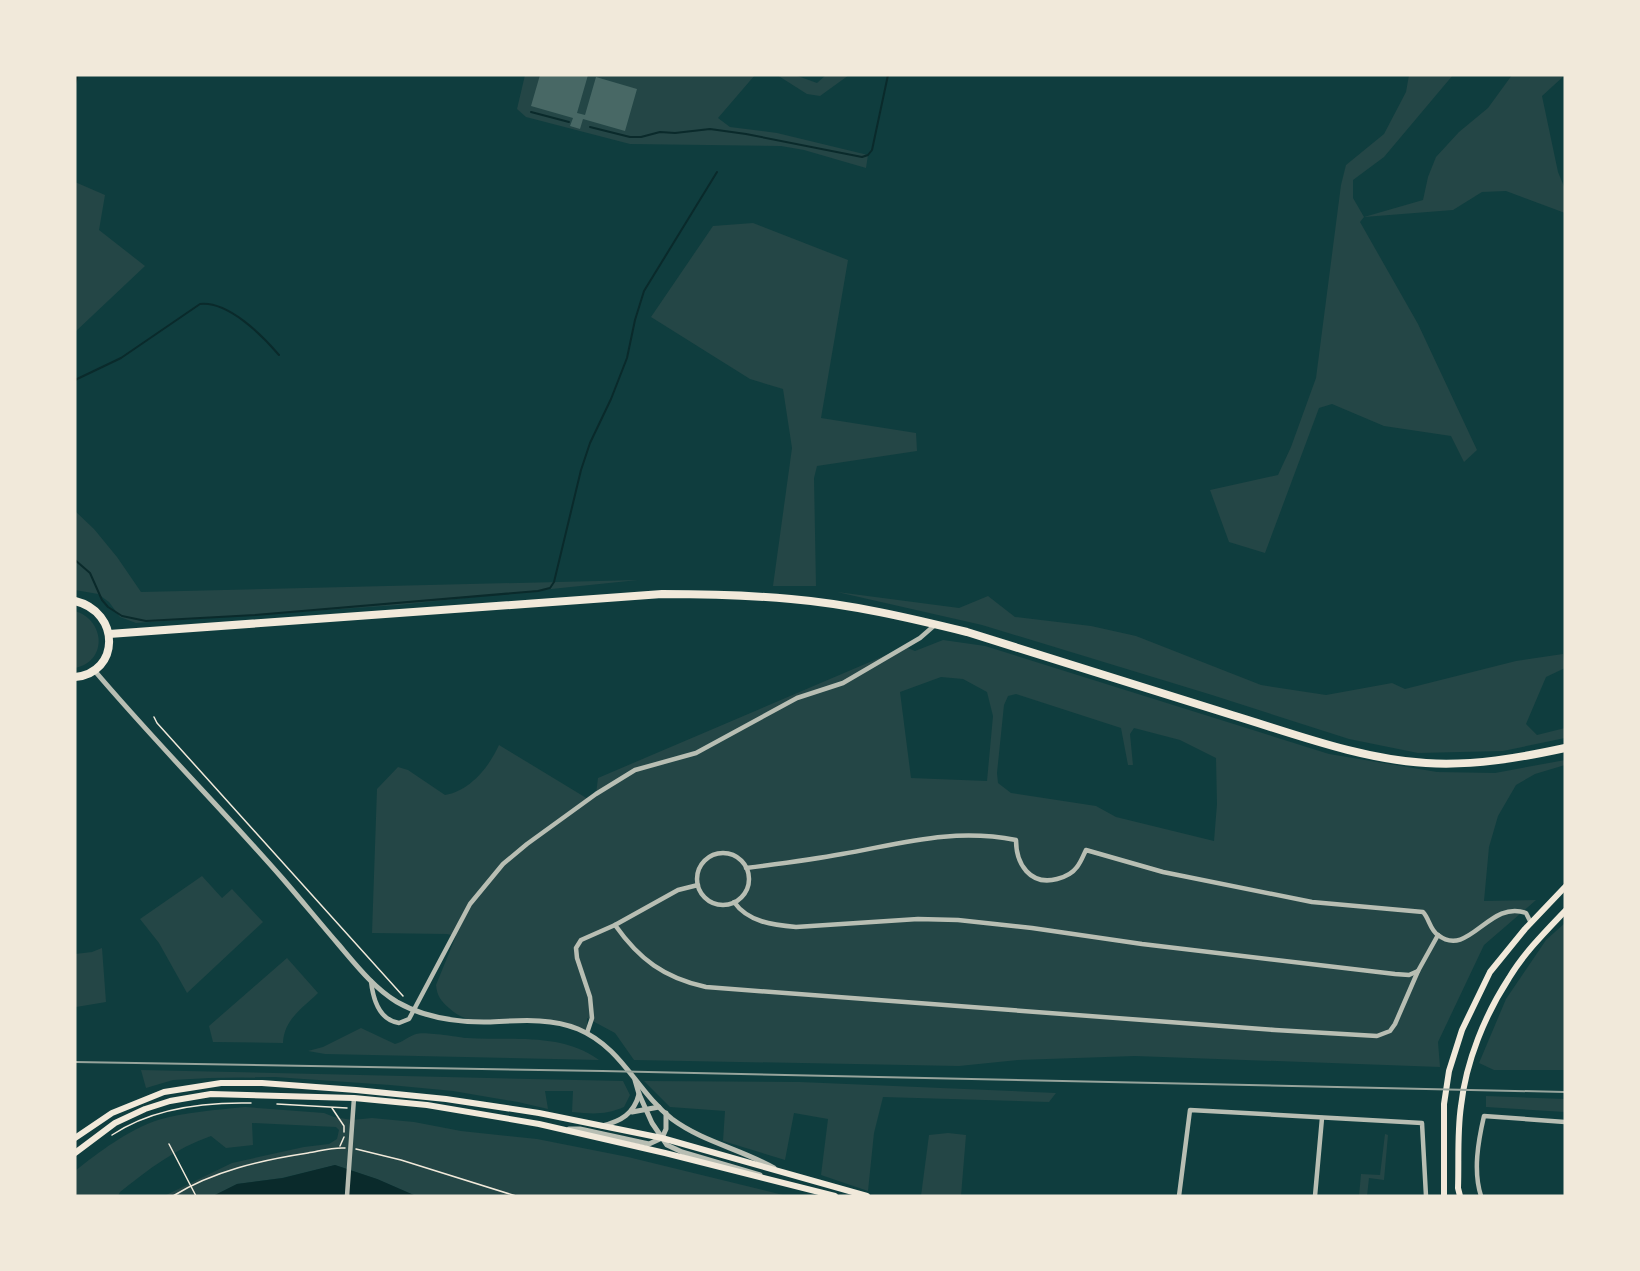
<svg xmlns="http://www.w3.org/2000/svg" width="1640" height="1271" viewBox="0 0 1640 1271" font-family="'Fira Sans Condensed',sans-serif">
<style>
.green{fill:#244646;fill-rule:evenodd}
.water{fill:#0a2a2b}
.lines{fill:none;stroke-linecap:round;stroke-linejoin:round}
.stream{stroke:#0a2a2b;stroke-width:2}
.building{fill:#486865}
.path{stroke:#f1e9da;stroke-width:1.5}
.minor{stroke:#b8beb3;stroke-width:4.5}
.tertiary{stroke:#b8beb3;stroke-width:5}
.secondary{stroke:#f1e9da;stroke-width:6}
.trunk{stroke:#f1e9da;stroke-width:8}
.rail{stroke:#97a49c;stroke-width:2}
</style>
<rect width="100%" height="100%" fill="#0f3d3e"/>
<g class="green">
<polygon points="525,75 755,75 718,118 730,127 777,133 868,155 866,168 804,150 781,146 630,144 526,117 517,109"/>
<polygon points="777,75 795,75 817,83 826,75 849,75 820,96 807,94"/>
<polygon points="1409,75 1453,75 1384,157 1353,180 1353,198 1364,217 1423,200 1428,177 1436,157 1459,132 1488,108 1512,75 1565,75 1542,96 1558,172 1565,189 1565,213 1506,191 1482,192 1453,210 1364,217 1360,222 1418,324 1477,450 1464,462 1451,436 1384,426 1332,404 1319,408 1265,553 1229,542 1210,490 1278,475 1291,447 1316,378 1341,185 1346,165 1384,134 1406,92"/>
<polygon points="75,182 105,195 99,230 145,266 75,332"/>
<polygon points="753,223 848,260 821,418 916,433 917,451 817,466 814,478 816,586 773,586 792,448 783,389 750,379 651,317 713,226"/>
<polygon points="75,511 94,529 117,557 141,592 638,580 398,605 136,623 120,617 109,602 98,594 75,590"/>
<polygon points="837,592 959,608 988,596 1015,617 1091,626 1136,636 1261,685 1326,695 1392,683 1405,689 1516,661 1563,654 1565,668 1546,677 1526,724 1537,735 1565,728 1565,738 1503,751 1418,753 1349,739 1212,695 982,625"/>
<path d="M75,611C105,620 108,661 75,668Z"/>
<path d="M943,640L985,646L1329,754L1437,772L1495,773L1565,760V765L1535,774L1516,785L1498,816L1489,847L1484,901L1536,900L1484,945L1438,1042L1440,1067L1135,1056L1018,1060L959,1066L634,1060L615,1033L587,1018V1033C572,1029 554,1022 538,1020C508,1018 473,1031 449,1008C441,1001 437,996 436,985L456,936L447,934L372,933L377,789L398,767L408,770L445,795C470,791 489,767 499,745L588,799L596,794L598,778L905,647L915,651ZM941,677L963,679L987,692L993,716L987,781L911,778L900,692ZM1016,694L1121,728L1128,765H1133L1130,734L1134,728L1180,740L1216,758L1217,804L1214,841L1116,817L1096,806L1011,793L998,783L997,773L1004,705L1008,696Z"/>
<polygon points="202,876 222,898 232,889 263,922 187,993 159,943 140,919"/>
<polygon points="1565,923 1565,1070 1494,1070 1479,1063 1506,999 1546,940"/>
<polygon points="102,948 106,1002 76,1007 75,1014 75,954 92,952"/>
<path d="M287,958L318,993C303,1008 284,1019 283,1043L213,1042L209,1026Z"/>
<path d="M361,1028L395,1044C403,1042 409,1036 416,1034C424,1031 457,1037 467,1038C511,1041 561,1032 599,1060L325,1054L308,1051L323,1047Z"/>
<path d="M141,1070L623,1081L630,1095L624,1107C605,1115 593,1114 572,1112L573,1091H545L548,1109L518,1102L453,1091L390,1085L275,1077L209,1078L173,1080L146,1088Z"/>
<polygon points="644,1081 800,1082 1056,1093 1049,1102 883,1097 874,1133 868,1191 821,1175 828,1119 794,1113 785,1160 723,1141 725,1111 670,1107"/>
<polygon points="1486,1096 1565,1099 1565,1112 1486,1107"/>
<path d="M245,1107L324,1113L334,1117L352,1120L372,1118L414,1122L461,1131L537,1139L628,1157L787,1196H416L377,1179L335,1165L282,1178L237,1184L213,1196H164L232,1163L304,1147L329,1144L337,1139L339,1130L336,1127L252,1123L253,1145L226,1148L211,1136C176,1148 149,1169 120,1192L118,1196H75V1171C99,1152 128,1130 158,1120C185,1112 216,1110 245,1107Z"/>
<polygon points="948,1133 966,1135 961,1196 921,1196 929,1135"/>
<polygon points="1385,1134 1388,1135 1384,1180 1369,1178 1367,1196 1359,1196 1361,1174 1380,1175"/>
</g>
<polygon class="water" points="335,1165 377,1179 416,1196 213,1196 237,1184 283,1178"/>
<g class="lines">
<g class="stream">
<polyline points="75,84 78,75"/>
<polyline points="531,112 569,122"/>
<polyline points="590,127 630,137 641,137 660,132 675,133 710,129 746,134 862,157 868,155 872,150 888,75"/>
<path d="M75,380L121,358L200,304C228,301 262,335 279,355"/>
<polyline points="75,560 90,573 102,600 108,607 122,616 146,621 255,615 538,591 550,588 554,582 581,470 590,443 611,399 627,358 635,320 644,291 717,172"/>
</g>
</g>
<polygon class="building" points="540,75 588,75 577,113 585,115 596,77 637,89 625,131 583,119 580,129 570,126 573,118 531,106"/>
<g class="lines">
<g class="path">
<polyline points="154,717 157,723 403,996"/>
<polyline points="277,1104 347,1108"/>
<polyline points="332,1108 344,1126 344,1132"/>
<path d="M112,1135C152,1108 204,1102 251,1103"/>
<polyline points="169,1144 196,1196"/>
<polyline points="340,1146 344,1137"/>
<polyline points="356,1149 401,1160 516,1196"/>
<path d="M173,1196C213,1171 262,1160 308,1153C320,1151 333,1147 345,1148"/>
</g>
<g class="minor">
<circle cx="723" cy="879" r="26"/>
<path d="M746,868C778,864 810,860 842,854C904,843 953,828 1016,840C1016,864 1030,886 1057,879C1065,877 1072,874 1077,867C1081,862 1083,856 1086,850L1163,872L1312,902L1423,912C1429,918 1430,930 1438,935C1469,959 1489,899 1526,913L1531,923"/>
<path d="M734,902C748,922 773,925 796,927L918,919L958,920L1032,928L1142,944L1395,974L1409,975L1418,971"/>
<path d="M615,925C639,959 664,978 706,987L1275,1030L1377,1036L1390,1031L1395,1024L1418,971L1438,935"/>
<path d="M371,981C373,999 379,1020 399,1023L409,1019L470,904L503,864L527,844L596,794L635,770L696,753L797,698L843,683L920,638L936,624"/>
<polyline points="587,1033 592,1018 590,997 577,958 576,948 581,940 615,925 678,890 698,885"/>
<polyline points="347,1196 354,1098"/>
<polyline points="1179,1196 1190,1110 1422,1123 1426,1196"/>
<polyline points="1315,1196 1322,1118"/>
<path d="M1481,1196C1473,1171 1478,1142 1484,1116L1565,1122"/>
</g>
<g class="tertiary">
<path d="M94,670C155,742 221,808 283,879C302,901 320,923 339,945C356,965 374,988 397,1002C423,1017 454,1022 484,1022C516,1021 549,1017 578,1029C623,1048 636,1091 672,1119C703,1142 741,1149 774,1168"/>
<polyline points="635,1080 639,1094 652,1123 667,1145 682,1152 760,1175"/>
<polyline points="632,1112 659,1107"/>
<path d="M602,1126C621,1121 634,1114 639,1094"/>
<polyline points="569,1129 580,1129 649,1144 662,1138 666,1129 666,1113"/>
</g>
<g class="secondary">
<polyline points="75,1138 112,1113 164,1092 221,1083 262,1083 356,1090 446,1099 539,1113 662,1138 867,1196"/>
<polyline points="75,1153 115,1123 145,1109 170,1101 211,1094 354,1098 427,1105 539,1124 665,1153 835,1196"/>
<polyline points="1444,1196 1444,1104 1449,1071 1462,1030 1490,972 1525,929 1565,887"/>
<path d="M1460,1196L1458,1188C1459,1161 1457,1133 1461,1106C1466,1061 1485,1015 1509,978C1524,953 1545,932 1565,911"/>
</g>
<g class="trunk">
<path d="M75,601C121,612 120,673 75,677"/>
<path d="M109,634L662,594C705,594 748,595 791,599C850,604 910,618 967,632C1056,659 1144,687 1232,715C1295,734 1360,759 1426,763C1473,766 1519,758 1565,748"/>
</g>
<polyline class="rail" points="75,1062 602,1071 1565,1092"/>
</g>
<rect width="1640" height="1271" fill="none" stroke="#f1e9da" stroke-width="153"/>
</svg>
